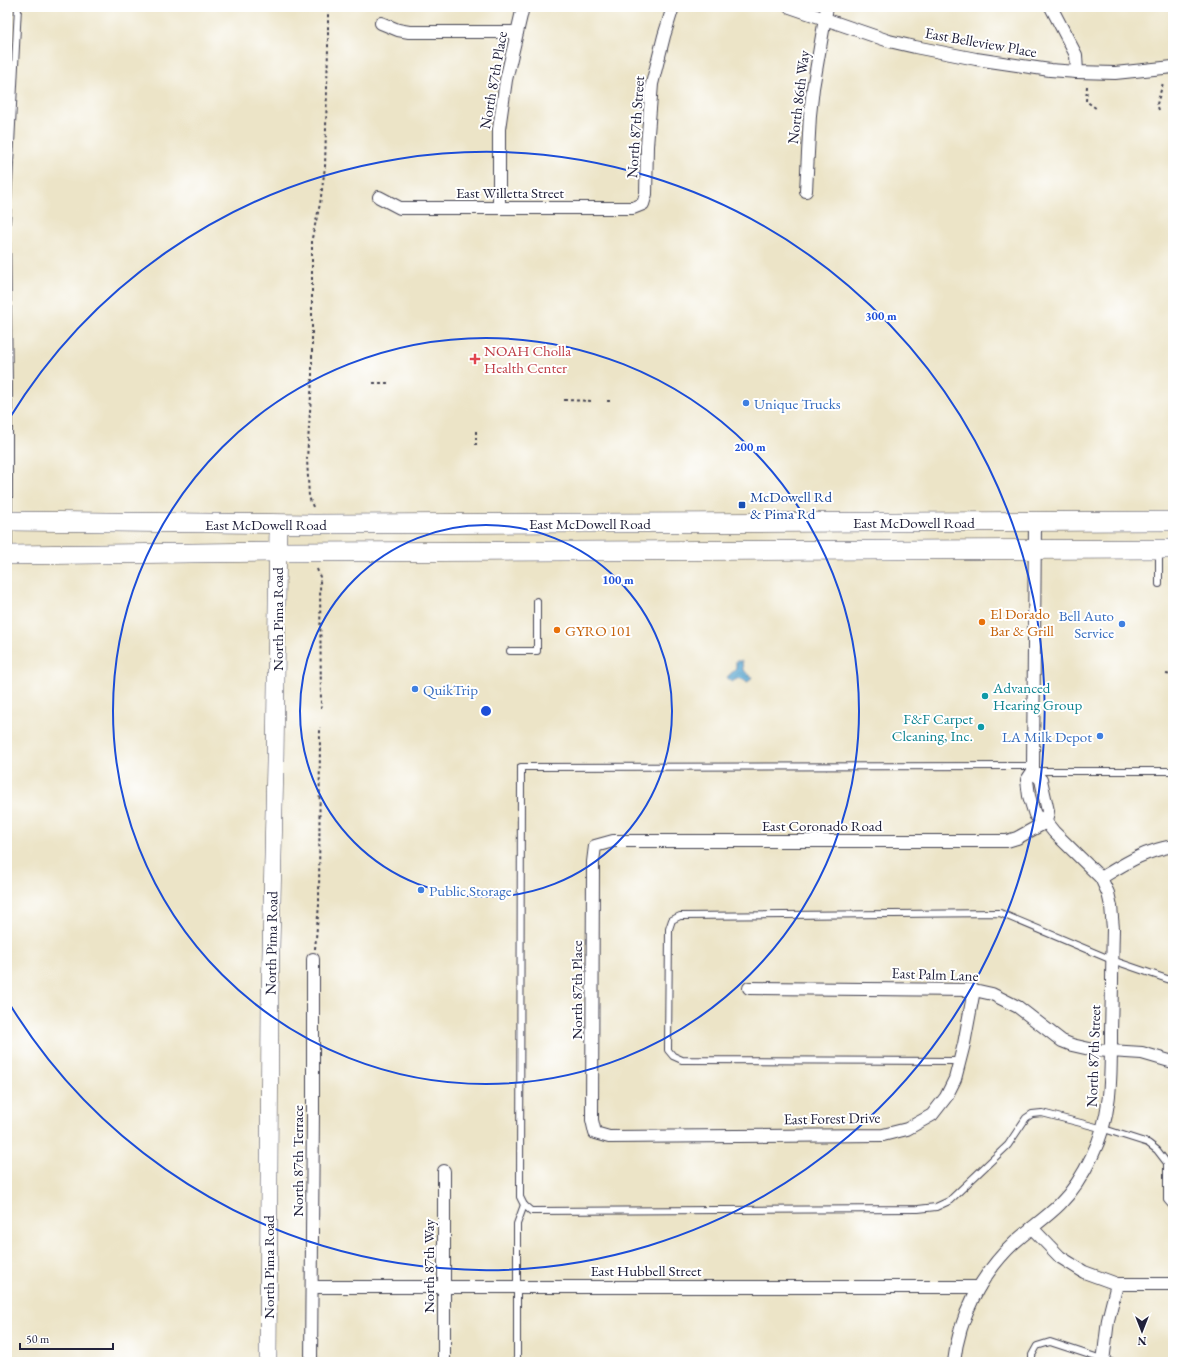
<svg xmlns="http://www.w3.org/2000/svg" width="1180" height="1369" viewBox="0 0 1180 1369" font-family="'EB Garamond',serif">
<style>
.water{fill:url(#water-waves);stroke:#3d6587}
.lines{fill:none;stroke-linecap:round;stroke-linejoin:round}
.service-casing{stroke:#403f50;stroke-width:8}
.minor-casing{stroke:#403f50;stroke-width:14}
.secondary-casing{stroke:#403f50;stroke-width:18}
.primary-casing{stroke:#403f50;stroke-width:20}
.path{stroke:#403f50;stroke-width:2;stroke-dasharray:3 3;stroke-linecap:butt}
.service{stroke:#fff;stroke-width:6}
.minor{stroke:#fff;stroke-width:12}
.secondary{stroke:#fff;stroke-width:17}
.primary{stroke:#fff;stroke-width:19}
.ring{fill:none;stroke:#1d4ed8;stroke-width:2}
.health-dot{fill:#e0444e;stroke:#fff;stroke-width:1.5}
.shop-dot{fill:#3f7fe0;stroke:#fff;stroke-width:1.5}
.transit-dot{fill:#1a4fb4;stroke:#fff;stroke-width:1.5}
.food-dot{fill:#e8710a;stroke:#fff;stroke-width:1.5}
.culture-dot{fill:#0f9aa8;stroke:#fff;stroke-width:1.5}
.labels{text-anchor:middle;dominant-baseline:central;stroke-width:4;stroke-linejoin:round;paint-order:stroke}
.street-label{font-size:15px;fill:#22223b;stroke:#fff}
.health-label{font-size:15px;fill:#be3a42;stroke:#fff;text-anchor:start}
.shop-label{font-size:15px;fill:#366cbe;stroke:#fff;text-anchor:start}
.transit-label{font-size:15px;fill:#164399;stroke:#fff;text-anchor:start}
.food-label{font-size:15px;fill:#c56008;stroke:#fff;text-anchor:start}
.culture-label{font-size:15px;fill:#0d838f;stroke:#fff;text-anchor:start}
.centre{fill:#1d4ed8;stroke:#fff;stroke-width:2}
.ring-label{font-size:12px;text-anchor:middle;font-weight:bold;fill:#1d4ed8;stroke:#fff;stroke-width:4;stroke-linejoin:round;paint-order:stroke}
</style>
<defs>
<pattern id="water-waves" width="16" height="10" patternUnits="userSpaceOnUse"><rect width="16" height="10" fill="#58a8d3"/><path d="M0 5q4-4 8 0t8 0" fill="none" stroke="#4888ac"/></pattern>
</defs>
<rect width="100%" height="100%" fill="#fff"/>
<filter id="ink" filterUnits="userSpaceOnUse"><feTurbulence type="fractalNoise" baseFrequency=".025" numOctaves="2"/><feDisplacementMap in="SourceGraphic" scale="8" xChannelSelector="R" yChannelSelector="G"/><feConvolveMatrix kernelMatrix="1 2 1 2 8 2 1 2 1" color-interpolation-filters="sRGB"/></filter>
<filter id="wash" filterUnits="userSpaceOnUse"><feTurbulence type="fractalNoise" baseFrequency=".012" numOctaves="4" result="noise"/><feDisplacementMap in="SourceGraphic" scale="16" xChannelSelector="R" yChannelSelector="G"/><feGaussianBlur stdDeviation="0.9" result="paint"/><feColorMatrix in="noise" values="0 0 0 0 0 0 0 0 0 0 0 0 0 0 0 0 0 1.4 0 .05"/><feComposite in="paint" operator="in"/></filter>
<g filter="url(#wash)">
<rect width="100%" height="100%" fill="#ece4c7"/>
<polygon class="water" points="736,661 742,661 743,670 752,677 748,682 739,678 731,682 727,677 736,669"/>
</g>
<g filter="url(#ink)">
<g class="lines">
<g class="service-casing">
<g id="service">
<polyline points="7,222 18,7"/>
<polyline points="7,236 9,385 9,553"/>
<polyline points="1159,552 1159,584"/>
<polyline points="510,651 537,651 537,601"/>
<polyline points="1033,766 521,767 520,1197 524,1205 531,1211 918,1209 936,1207 949,1201 1008,1145 1026,1118 1032,1114 1042,1113 1104,1129 1148,1143 1157,1150 1167,1163 1167,1200 1173,1207"/>
<polyline points="1035,771 1173,771"/>
<polyline points="960,1061 682,1060 673,1056 668,1050 669,929 672,920 680,916 1000,913 1112,960 1173,981"/>
<polyline points="517,1362 517,1224 524,1205"/>
<polyline points="1032,1362 1032,1355 1037,1346 1050,1342 1111,1362"/>
</g>
</g>
<g class="minor-casing">
<g id="minor">
<polyline points="790,7 889,41 915,47 976,59 1050,70 1077,72 1115,73 1173,67"/>
<polyline points="1051,7 1076,55 1077,72"/>
<polyline points="381,23 398,30 409,32 517,32"/>
<polyline points="806,191 810,115 813,88 827,7"/>
<polyline points="379,197 400,208 633,208 643,204 646,194 647,146 652,84 664,36 673,7"/>
<polyline points="499,208 499,129 506,80 523,7"/>
<polyline points="1033,771 1041,780 1048,811 1046,822"/>
<path d="M1101,878C1126,863 1144,851 1173,846"/>
<polyline points="749,988 974,990 992,994 1018,1007 1062,1041 1072,1045 1094,1050 1142,1053 1173,1062"/>
<polyline points="974,990 964,1044 955,1079 946,1097 932,1115 907,1129 883,1135 609,1137 595,1133 592,1120 593,862 595,846 613,841 1007,841 1017,838 1046,822"/>
<polyline points="1032,1228 1060,1257 1084,1272 1117,1284 1173,1284"/>
<polyline points="312,1287 979,1287"/>
<polyline points="311,1362 313,1111 313,959"/>
<polyline points="444,1362 444,1171"/>
<path d="M954,1362C959,1317 981,1274 1014,1243C1029,1229 1046,1218 1060,1204C1073,1191 1084,1173 1092,1156C1112,1116 1111,1076 1111,1032C1112,998 1112,963 1113,929L1111,906L1108,893L1101,878L1054,832L1046,822L1035,815L1029,796L1027,780L1033,771V766L1035,522"/>
<polyline points="1103,1362 1108,1320 1117,1284"/>
</g>
</g>
<g class="secondary-casing">
<polyline id="secondary" points="268,1362 270,996 275,762 278,524"/>
</g>
<g class="primary-casing">
<g id="primary">
<polyline points="7,521 314,524 1173,521"/>
<polyline points="7,555 277,552 1173,549"/>
</g>
</g>
<g class="path">
<polyline points="1087,86 1086,101 1097,109"/>
<polyline points="1159,110 1157,104 1163,83"/>
<polyline points="373,383 388,383"/>
<polyline points="564,400 593,401"/>
<polyline points="607,401 613,401"/>
<polyline points="476,431 476,445"/>
<polyline points="313,507 309,497 307,459 312,379 312,238 320,204 325,167 328,48 328,7"/>
<polyline points="317,569 320,577 321,709"/>
<polyline points="1166,674 1173,675"/>
<polyline points="315,949 319,905 320,727"/>
</g>
<use href="#service" class="service"/>
<use href="#minor" class="minor"/>
<use href="#secondary" class="secondary"/>
<use href="#primary" class="primary"/>
</g>
</g>
<g class="ring">
<circle cx="486" cy="711" r="186"/>
<circle cx="486" cy="711" r="373"/>
<path d="M9 419A559 559 0 1 1 9 1003"/>
</g>
<path class="health-dot" d="M473 353h4v4h4v4h-4v4h-4v-4h-4v-4h4z"/>
<g class="shop-dot">
<circle cx="746" cy="403" r="4"/>
<circle cx="1122" cy="624" r="4"/>
<circle cx="415" cy="689" r="4"/>
<circle cx="1100" cy="736" r="4"/>
<circle cx="421" cy="890" r="4"/>
</g>
<rect class="transit-dot" x="738" y="501" width="8" height="8" rx="2"/>
<g class="food-dot">
<circle cx="982" cy="622" r="4"/>
<circle cx="557" cy="630" r="4"/>
</g>
<g class="culture-dot">
<circle cx="985" cy="696" r="4"/>
<circle cx="981" cy="727" r="4"/>
</g>
<g class="labels">
<g class="street-label">
<text transform="translate(981 42) rotate(10)">East Belleview Place</text>
<text transform="translate(493 80) rotate(-80)">North 87th Place</text>
<text transform="translate(798 97) rotate(-83)">North 86th Way</text>
<text transform="translate(635 127) rotate(-86)">North 87th Street</text>
<text x="510" y="192">East Willetta Street</text>
<text x="914" y="522">East McDowell Road</text>
<text x="590" y="523">East McDowell Road</text>
<text x="266" y="524">East McDowell Road</text>
<text transform="translate(277 619) rotate(-90)">North Pima Road</text>
<text x="822" y="825">East Coronado Road</text>
<text transform="translate(271 943) rotate(-89)">North Pima Road</text>
<text transform="translate(935 974) rotate(2)">East Palm Lane</text>
<text transform="translate(576 990) rotate(-90)">North 87th Place</text>
<text transform="translate(1093 1056) rotate(-88)">North 87th Street</text>
<text transform="translate(832 1118) rotate(-1)">East Forest Drive</text>
<text transform="translate(297 1161) rotate(-90)">North 87th Terrace</text>
<text transform="translate(428 1266) rotate(-90)">North 87th Way</text>
<text transform="translate(268 1267) rotate(-90)">North Pima Road</text>
<text x="646" y="1270">East Hubbell Street</text>
</g>
<g class="health-label">
<text x="484" y="350">NOAH Cholla<tspan x="484" dy="17">Health Center</tspan></text>
</g>
<g class="shop-label">
<text x="754" y="403">Unique Trucks</text>
<text x="1114" y="615" text-anchor="end">Bell Auto<tspan x="1114" dy="17">Service</tspan></text>
<text x="423" y="689">QuikTrip</text>
<text x="1092" y="736" text-anchor="end">LA Milk Depot</text>
<text x="429" y="890">Public Storage</text>
</g>
<g class="transit-label">
<text x="750" y="496">McDowell Rd<tspan x="750" dy="17">&amp; Pima Rd</tspan></text>
</g>
<g class="food-label">
<text x="990" y="613">El Dorado<tspan x="990" dy="17">Bar &amp; Grill</tspan></text>
<text x="565" y="630">GYRO 101</text>
</g>
<g class="culture-label">
<text x="993" y="687">Advanced<tspan x="993" dy="17">Hearing Group</tspan></text>
<text x="973" y="718" text-anchor="end">F&amp;F Carpet<tspan x="973" dy="17">Cleaning, Inc.</tspan></text>
</g>
</g>
<circle cx="486" cy="711" r="6" class="centre"/>
<g class="ring-label">
<text x="881" y="320">300 m</text>
<text x="750" y="451">200 m</text>
<text x="618" y="584">100 m</text>
</g>
<rect width="1180" height="1369" fill="none" stroke="#fff" stroke-width="24"/>
<g transform="translate(1142 1331) rotate(180)" stroke="#ffffff" stroke-width="3" paint-order="stroke">
<path d="M0-3L7 15L0 10L-7 15Z" fill="#22223b"/>
<text y="-6" font-size="11" font-weight="bold" text-anchor="middle" fill="#22223b">N</text>
</g>
<path d="M20 1343v6h93v-6" fill="none" stroke="#22223b" stroke-width="2"/>
<text x="26" y="1343" font-size="12" fill="#22223b" stroke="#ffffff" stroke-width="3" paint-order="stroke">50 m</text>
</svg>
